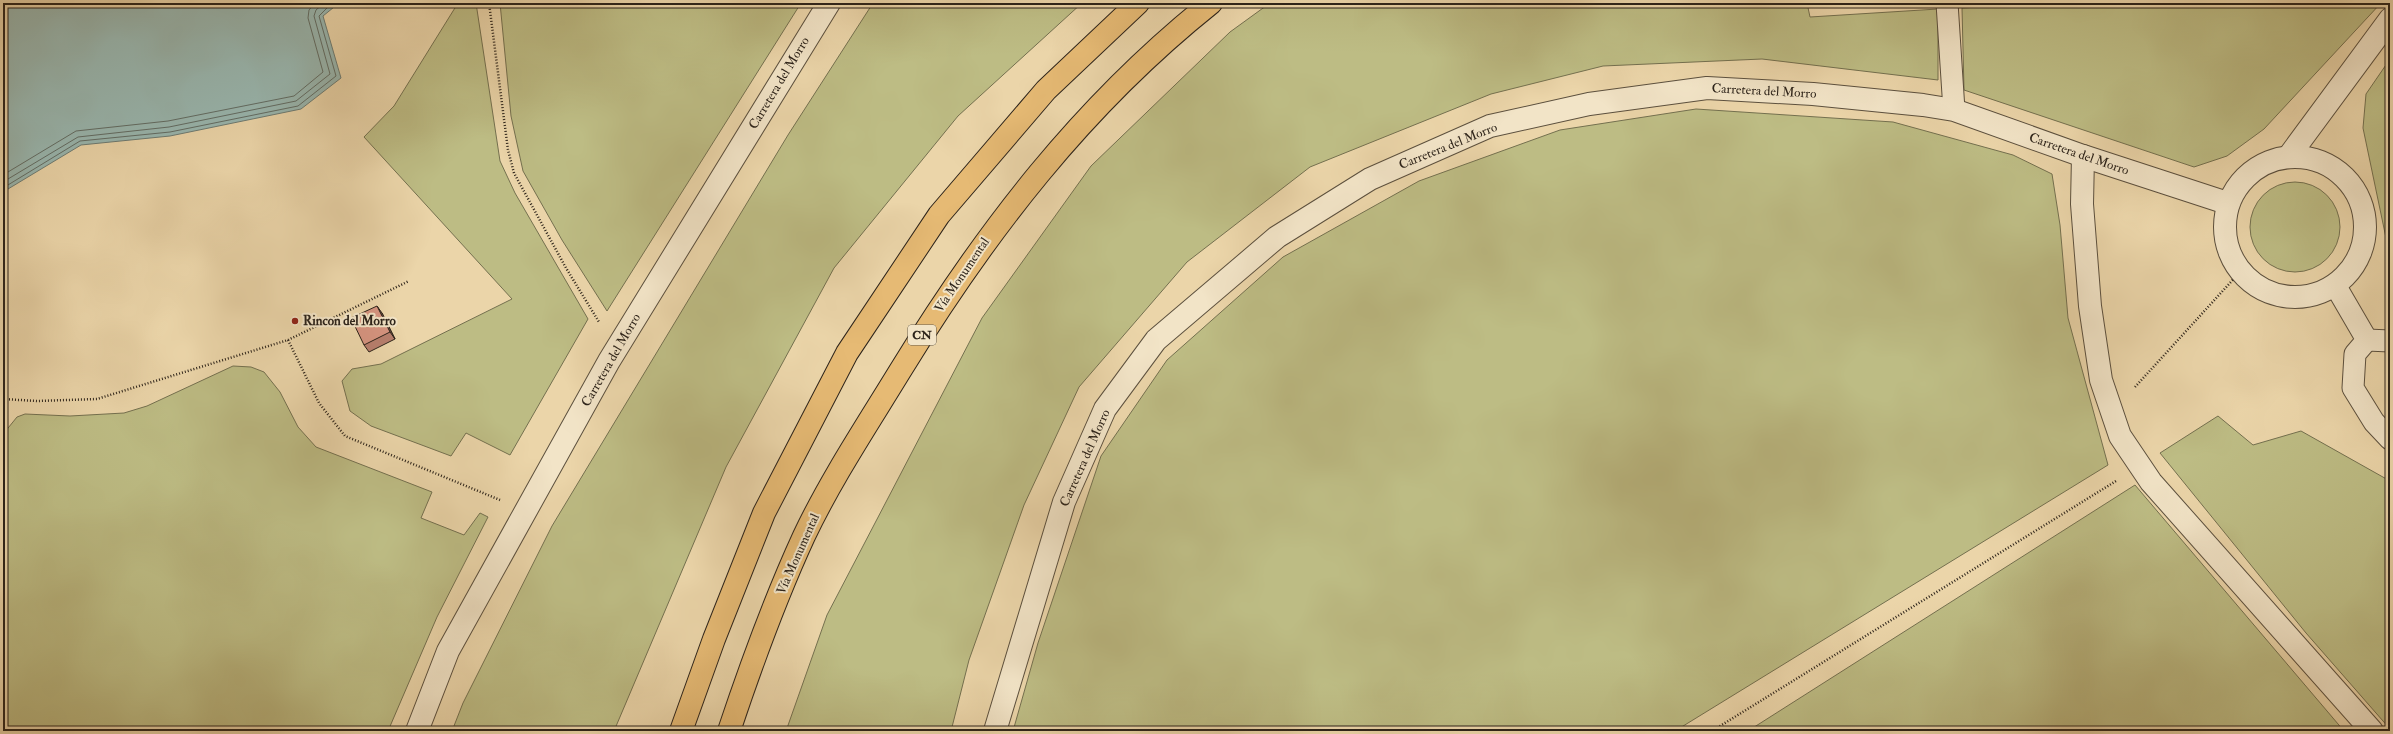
<svg xmlns="http://www.w3.org/2000/svg" width="2393" height="734" viewBox="0 0 2393 734" font-family="'IM FELL Double Pica',serif">
<style>
.green{fill:#bdbc84;stroke:#74704f}
.water{fill:#99b7b0;stroke:#6d7c74}
.lines{fill:none;stroke-linecap:round;stroke-linejoin:round}
.shore{stroke:#626d65;stroke-width:1}
.service-casing{stroke:#5c503e;stroke-width:23}
.minor-casing{stroke:#5c503e;stroke-width:24}
.tertiary-casing{stroke:#5c503e;stroke-width:24}
.motorway-casing{stroke:#2c231a;stroke-width:24}
.path{stroke:#2c231a;stroke-width:2.5;stroke-dasharray:1 2;stroke-linecap:butt}
.service{stroke:#f2e4c7;stroke-width:21}
.minor{stroke:#f2e4c7;stroke-width:22}
.tertiary{stroke:#f2e4c7;stroke-width:22}
.motorway{stroke:#e6ba74;stroke-width:22}
.wall{fill:#b87f6e;stroke:#2c231a}
.shaded-wall{fill:#96685a;stroke:#2c231a}
.building{fill:#d69480;stroke:#2c231a}
.poi-dot{fill:#8f2418;stroke:#f2e4c7;stroke-width:1.5}
.labels{text-anchor:middle;dominant-baseline:central;stroke-width:4;stroke-linejoin:round;paint-order:stroke}
.shield{fill:#f2e4c7;stroke:#675d4e;stroke-width:1}
.shield-label{font-size:12px;font-weight:bold;fill:#2c231a}
.street-label{font-size:13px;fill:#2c231a;stroke:#f2e4c7}
.poi-label{font-size:13px;font-weight:bold;fill:#2c231a;stroke:#f2e4c7;text-anchor:start}
</style>
<rect width="100%" height="100%" fill="#ebd5a9"/>
<filter id="stains"><feTurbulence type="fractalNoise" baseFrequency=".005" numOctaves="4"/><feColorMatrix values="0 0 0 0 .2 0 0 0 0 .09 0 0 0 0 .02 0 0 0 .5 -.17"/></filter>
<radialGradient id="worn" r=".72"><stop offset=".6" stop-color="#630" stop-opacity="0"/><stop offset="1" stop-color="#630" stop-opacity=".3"/></radialGradient>
<g class="green">
<polygon points="458,3 476,3 500,161 515,193 588,319 510,455 466,433 451,456 371,426 350,411 342,381 352,369 381,364 512,299 364,137 394,106"/>
<polygon points="500,3 801,3 607,311 562,240 523,171 511,116"/>
<polygon points="873,3 1082,3 958,116 834,268 726,467 614,731 452,731 463,703 552,526 788,135"/>
<polygon points="1270,3 1807,3 1810,17 1938,9 1938,80 1762,59 1603,66 1491,94 1310,167 1187,262 1079,387 1024,505 969,660 951,731 786,731 827,615 982,318 1091,166 1230,32"/>
<polygon points="2006,3 2381,3 2264,129 2227,156 2194,167 1964,90 1962,8 1996,6"/>
<polygon points="2390,59 2390,257 2363,128 2366,94"/>
<polygon points="1696,109 1893,122 2013,155 2052,174 2060,225 2068,318 2108,465 1675,731 1013,731 1038,643 1101,456 1167,360 1283,257 1419,181 1560,130"/>
<circle cx="2295" cy="227" r="45"/>
<polygon points="233,366 251,367 264,372 280,392 298,427 316,447 432,492 421,518 464,535 480,513 488,517 437,617 388,731 3,731 4,433 17,417 25,414 70,416 124,413 147,406"/>
<polygon points="2218,416 2253,445 2301,431 2390,481 2390,729 2306,633 2160,453"/>
<polygon points="2135,485 2344,731 1748,731"/>
</g>
<polygon class="water" points="3,3 339,3 323,16 341,78 301,109 170,136 81,145 3,192"/>
<g class="lines">
<g class="shore">
<polyline points="3,175 76,131 168,121 294,96 323,72 308,18 309,10 315,3"/>
<polyline points="3,182 78,137 169,127 296,101 330,74 314,16 316,10 324,3"/>
<polyline points="3,188 80,141 170,132 298,106 336,76 319,16 332,3"/>
</g>
<g class="service-casing">
<g id="service">
<polyline points="1947,3 1954,110"/>
<polyline points="2335,285 2367,340"/>
<polyline points="2367,340 2355,354 2353,388 2374,422 2390,439"/>
<polyline points="2367,340 2390,341"/>
</g>
</g>
<g class="minor-casing">
<polyline id="minor" points="2083,156 2082,204 2090,306 2101,380 2120,436 2151,482 2372,731"/>
</g>
<g class="tertiary-casing">
<g id="tertiary">
<polyline points="2289,156 2390,19"/>
<circle cx="2295" cy="227" r="70"/>
<polyline points="417,731 448,651 609,361 829,3"/>
<polyline points="995,731 1064,502 1105,409 1156,340 1277,237 1370,179 1490,126 1589,104 1707,88 1813,94 1923,105 1954,110 2083,156 2227,203"/>
</g>
</g>
<g class="motorway-casing">
<g id="motorway">
<polyline points="681,731 714,639 764,513 847,353 939,215 1046,90 1138,3"/>
<path d="M729,731C751,665 775,599 804,536C831,479 867,425 900,371C986,231 1082,106 1211,3"/>
</g>
</g>
<g class="path">
<polyline points="489,3 508,150 514,173 566,268 599,322"/>
<polyline points="288,340 319,403 345,436 500,500"/>
<polyline points="2135,387 2240,272"/>
<polyline points="3,399 37,401 97,399 288,340 409,281"/>
<polyline points="3,408 5,399"/>
<polyline points="1712,731 2116,481"/>
</g>
<use href="#service" class="service"/>
<use href="#minor" class="minor"/>
<use href="#tertiary" class="tertiary"/>
<use href="#motorway" class="motorway"/>
</g>
<polygon class="wall" points="382,313 395,339 369,352 364,345"/>
<polygon class="shaded-wall" points="377,306 382,313 395,339 390,332"/>
<polygon class="building" points="377,306 390,332 364,345 351,318"/>
<circle class="poi-dot" cx="295" cy="321" r="4"/>
<g class="labels">
<rect class="shield" x="908" y="325" width="28" height="20" rx="3"/>
<g class="shield-label">
<text x="922" y="335">CN</text>
</g>
<g class="street-label">
<text transform="translate(779 83) rotate(-59)">Carretera del Morro</text>
<text transform="translate(1764 91) rotate(3)">Carretera del Morro</text>
<text transform="translate(1448 146) rotate(-22)">Carretera del Morro</text>
<text transform="translate(2079 154) rotate(19)">Carretera del Morro</text>
<text transform="translate(962 275) rotate(-56)">Vía Monumental</text>
<text transform="translate(611 360) rotate(-60)">Carretera del Morro</text>
<text transform="translate(1085 458) rotate(-66)">Carretera del Morro</text>
<text transform="translate(798 554) rotate(-66)">Vía Monumental</text>
</g>
<g class="poi-label">
<text x="303" y="321">Rincon del Morro</text>
</g>
</g>
<rect width="2393" height="734" fill="none" stroke="#ebd5a9" stroke-width="16"/>
<rect x="4" y="4" width="2385" height="726" fill="none" stroke="#2c231a" stroke-width="2"/>
<rect x="8" y="8" width="2377" height="718" fill="none" stroke="#2c231a"/>
<rect width="100%" height="100%" filter="url(#stains)"/>
<rect width="100%" height="100%" fill="url(#worn)"/>
</svg>
